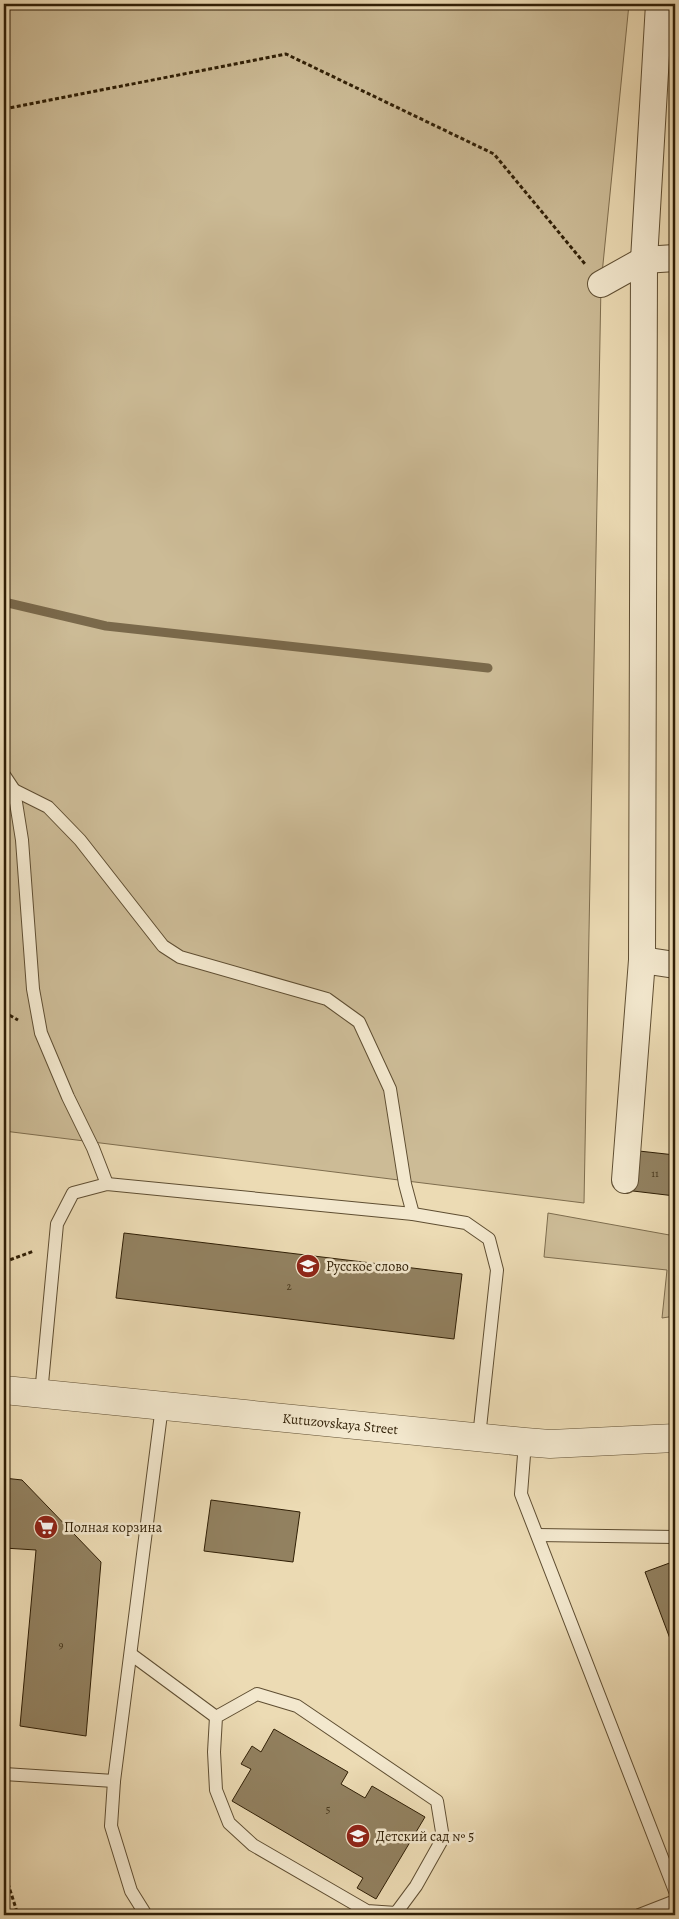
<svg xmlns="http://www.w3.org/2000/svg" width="679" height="1919" viewBox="0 0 679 1919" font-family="Alegreya,serif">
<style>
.green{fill:#ccbb96;stroke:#7e6d4e}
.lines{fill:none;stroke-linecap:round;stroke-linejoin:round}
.stream{stroke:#7a694b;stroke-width:9}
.building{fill:#928160;stroke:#301f06}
.service-casing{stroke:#5f4e32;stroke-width:14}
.minor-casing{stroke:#5f4e32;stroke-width:28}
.tertiary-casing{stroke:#5f4e32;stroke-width:29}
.path{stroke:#301f06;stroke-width:3;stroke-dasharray:4 2.5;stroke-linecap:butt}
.service{stroke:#f3e8ce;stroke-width:12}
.minor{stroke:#f3e8ce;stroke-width:26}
.tertiary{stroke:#f3e8ce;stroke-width:28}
.labels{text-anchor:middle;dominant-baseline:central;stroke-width:5;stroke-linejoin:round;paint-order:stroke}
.number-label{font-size:11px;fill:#48381c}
.poi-label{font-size:14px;fill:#301f06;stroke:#f3e8ce;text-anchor:start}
.street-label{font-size:14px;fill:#301f06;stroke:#f3e8ce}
</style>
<rect width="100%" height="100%" fill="#ecdbb4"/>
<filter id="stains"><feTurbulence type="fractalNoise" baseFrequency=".004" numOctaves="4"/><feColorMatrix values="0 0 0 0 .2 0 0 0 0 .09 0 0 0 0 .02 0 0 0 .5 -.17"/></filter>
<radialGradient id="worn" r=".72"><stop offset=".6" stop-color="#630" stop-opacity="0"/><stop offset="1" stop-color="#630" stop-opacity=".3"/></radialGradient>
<g class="green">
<polygon points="4,4 629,4 601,284 584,1203 4,1131"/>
<polygon points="548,1213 675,1236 675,1316 662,1318 667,1270 544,1257"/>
</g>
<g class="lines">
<polyline class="stream" points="4,602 106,626 488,668"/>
</g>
<g class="building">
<polygon points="639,1151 675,1155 675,1196 633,1191"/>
<polygon points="124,1233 462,1274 454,1339 116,1298"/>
<polygon points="4,1478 22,1480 101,1562 86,1736 20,1726 36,1550 4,1548"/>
<polygon points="211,1500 300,1512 293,1562 204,1551"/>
<polygon points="675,1561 675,1652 645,1572"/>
<polygon points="274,1729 348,1772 341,1784 365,1798 372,1786 425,1817 376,1899 357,1888 363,1878 232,1801 251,1769 241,1764 252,1746 261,1752"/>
</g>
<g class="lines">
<g class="service-casing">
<g id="service">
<polyline points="4,775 14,790 22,840 33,989 41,1033 68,1097 93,1148 107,1184"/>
<polyline points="14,790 48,807 80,840 163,946 180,957 327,999 359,1022 390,1089 405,1184 413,1214"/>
<polyline points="41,1394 57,1224 73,1193 107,1184 413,1214 466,1223 489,1239 497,1270 479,1437"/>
<polyline points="525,1442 521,1494 675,1891"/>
<polyline points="538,1535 675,1537"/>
<polyline points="132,1655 216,1717"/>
<polygon points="257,1694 297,1706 437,1801 443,1838 416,1886 396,1913 367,1911 253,1845 229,1823 216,1790 214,1752 216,1717"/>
<polyline points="4,1774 114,1781"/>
<polyline points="146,1915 131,1891 111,1826 114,1781 162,1406"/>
<polyline points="639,1915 675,1901"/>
</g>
</g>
<g class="minor-casing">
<g id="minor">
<polyline points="601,284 644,260 675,258"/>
<polyline points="642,960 675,965"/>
<polyline points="625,1180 642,960 644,260 659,4"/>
</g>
</g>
<g class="tertiary-casing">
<g id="tertiary">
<path id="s1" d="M4,1390L525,1442L550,1444L675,1438"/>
</g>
</g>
<g class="path">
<polyline points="4,109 286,54 494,154 585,264"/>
<polyline points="4,1012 18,1020"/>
<polyline points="4,1262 34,1251"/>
<polyline points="4,1871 18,1915"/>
</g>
<use href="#service" class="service"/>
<use href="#minor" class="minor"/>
<use href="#tertiary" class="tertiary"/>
</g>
<defs>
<g id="school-disc" transform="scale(1.25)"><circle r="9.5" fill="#8f2418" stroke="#f3e8ce"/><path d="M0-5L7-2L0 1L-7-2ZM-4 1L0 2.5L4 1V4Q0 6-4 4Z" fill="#fff"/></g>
<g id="supermarket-disc" transform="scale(1.25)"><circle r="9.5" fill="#8f2418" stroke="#f3e8ce"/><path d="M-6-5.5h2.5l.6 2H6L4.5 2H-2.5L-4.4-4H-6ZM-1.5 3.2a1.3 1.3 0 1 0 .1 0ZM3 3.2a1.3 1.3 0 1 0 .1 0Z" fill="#fff"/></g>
</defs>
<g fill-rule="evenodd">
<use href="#school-disc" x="308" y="1266"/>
<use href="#supermarket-disc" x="46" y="1527"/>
<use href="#school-disc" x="358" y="1836"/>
</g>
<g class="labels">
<g class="number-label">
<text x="655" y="1173">11</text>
<text x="289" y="1286">2</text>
<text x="61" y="1644">9</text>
<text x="328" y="1809">5</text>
</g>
<g class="poi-label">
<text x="326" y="1266">Русское слово</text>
<text x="64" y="1527">Полная корзина</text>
<text x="376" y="1836">Детский сад № 5</text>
</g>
<g class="street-label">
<text stroke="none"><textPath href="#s1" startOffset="338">Kutuzovskaya Street</textPath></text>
</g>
</g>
<rect width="679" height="1919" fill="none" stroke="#ecdbb4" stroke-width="20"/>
<rect x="5" y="5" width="669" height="1909" fill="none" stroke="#301f06" stroke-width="2.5"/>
<rect x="10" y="10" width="659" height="1899" fill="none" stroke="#301f06"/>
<rect width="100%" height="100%" filter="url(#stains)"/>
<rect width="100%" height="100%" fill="url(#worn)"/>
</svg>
